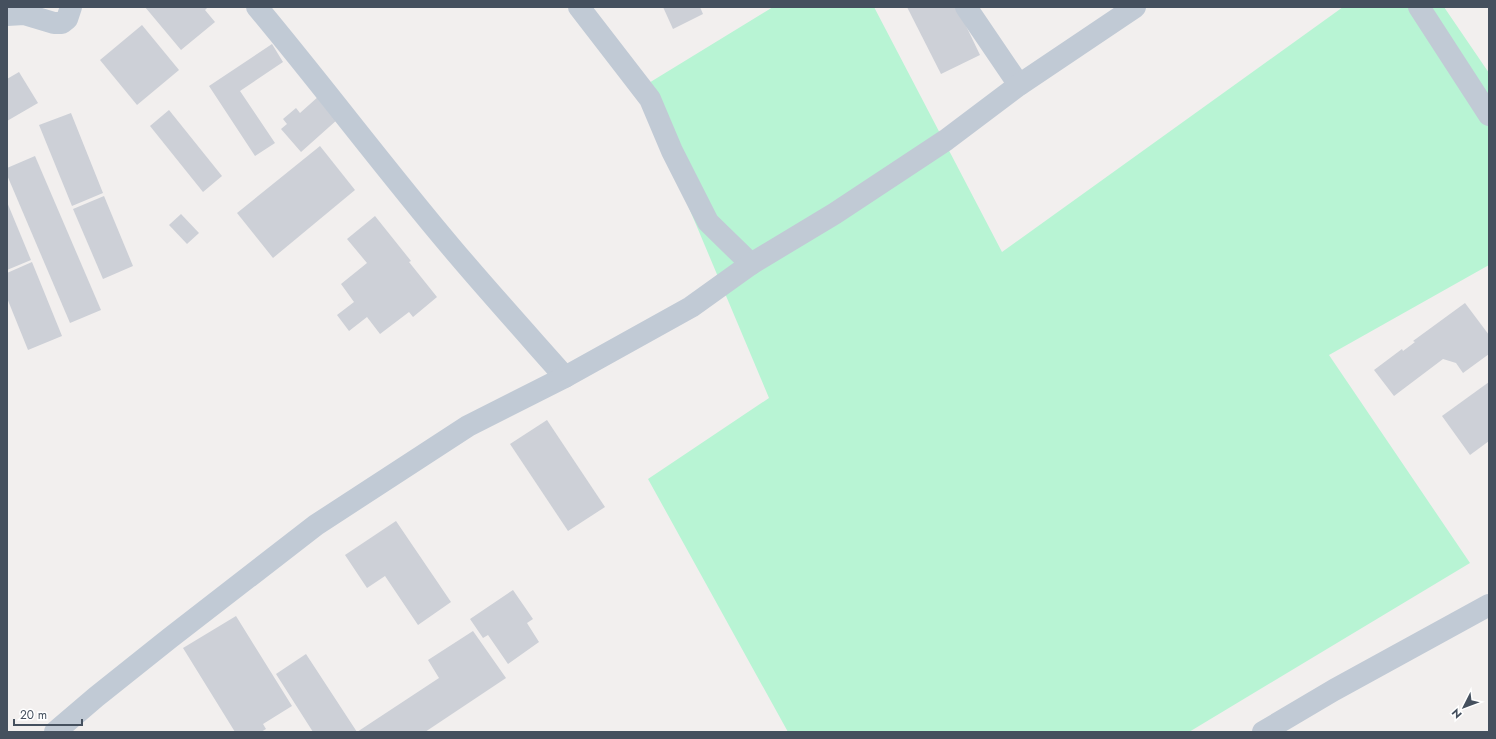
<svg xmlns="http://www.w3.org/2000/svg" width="1496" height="739" viewBox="0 0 1496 739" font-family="Jost,sans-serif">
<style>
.green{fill:#b8f4d4}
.building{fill:#cdd0d7}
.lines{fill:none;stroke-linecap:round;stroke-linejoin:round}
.minor{stroke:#c1cad5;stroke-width:22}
</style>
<rect width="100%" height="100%" fill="#f2efee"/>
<polygon class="green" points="773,7 874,7 1002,252 1343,7 1444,7 1489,73 1489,265 1329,355 1470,563 1189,732 788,732 648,479 769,398 639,89"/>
<g class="building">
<polygon points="145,7 208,7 205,10 215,22 181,50"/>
<polygon points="663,7 700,7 703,14 673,29"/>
<polygon points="907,7 957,7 980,55 941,74"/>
<polygon points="142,25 179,70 137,105 100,60"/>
<polygon points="272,44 283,62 240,91 275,143 255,156 209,86"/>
<polygon points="19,72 38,103 7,121 7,79"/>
<polygon points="319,96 338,119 301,152 281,129 287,124 283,119 296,108 300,113"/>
<polygon points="169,110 222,176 203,192 150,126"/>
<polygon points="71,113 103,193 72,206 39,125"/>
<polygon points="320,146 355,190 273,258 237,213"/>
<polygon points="35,156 101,310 70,323 7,175 7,168"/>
<polygon points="104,196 133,266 103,279 73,209"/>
<polygon points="7,202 31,260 7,270"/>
<polygon points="181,214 199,233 187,244 169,225"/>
<polygon points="375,216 411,261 409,262 437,297 413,317 409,312 380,334 367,317 349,331 337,315 354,302 341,284 367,263 347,239"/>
<polygon points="32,262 62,336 28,350 7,298 7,273"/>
<polygon points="1465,303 1489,335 1488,338 1489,340 1489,354 1463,373 1456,363 1443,359 1394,396 1374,370 1402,349 1403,351 1415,342 1413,341"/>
<polygon points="1489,382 1489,441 1470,455 1442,416"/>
<polygon points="547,420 605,507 568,531 510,444"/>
<polygon points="396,521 451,602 418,625 385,576 367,588 345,555"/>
<polygon points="513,590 533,619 527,623 539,642 508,664 488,635 483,638 470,619"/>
<polygon points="236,616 292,706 263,724 266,729 261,732 235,732 183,648"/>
<polygon points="473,631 506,678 425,732 313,732 276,674 306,654 357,732 439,678 428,660"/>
</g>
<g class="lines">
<g class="minor">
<path d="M257,7C323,86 385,169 451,247C488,291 527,334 565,377"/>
<polyline points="579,7 650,99 672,151 708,222 751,264"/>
<polyline points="966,7 1019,85"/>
<polyline points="1419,7 1489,115"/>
<polyline points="7,15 24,14 54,23 62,23 67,19 71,7"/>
<polyline points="55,732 96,697 170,638 316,525 468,426 565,377 691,307 751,264 834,214 946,140 1019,85 1135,7"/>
<polyline points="1263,732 1334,690 1489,605"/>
</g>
</g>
<rect width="1496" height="739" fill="none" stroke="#45505e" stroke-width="16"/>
<g transform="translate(1464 707) rotate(228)" stroke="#ffffff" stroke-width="3" paint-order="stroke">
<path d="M0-3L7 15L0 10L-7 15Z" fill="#45505e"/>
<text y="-6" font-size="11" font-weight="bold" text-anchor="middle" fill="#45505e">N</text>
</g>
<path d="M14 719v6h68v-6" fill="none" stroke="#45505e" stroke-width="2"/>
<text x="20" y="719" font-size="12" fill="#45505e" stroke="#ffffff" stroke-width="3" paint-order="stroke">20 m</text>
</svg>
